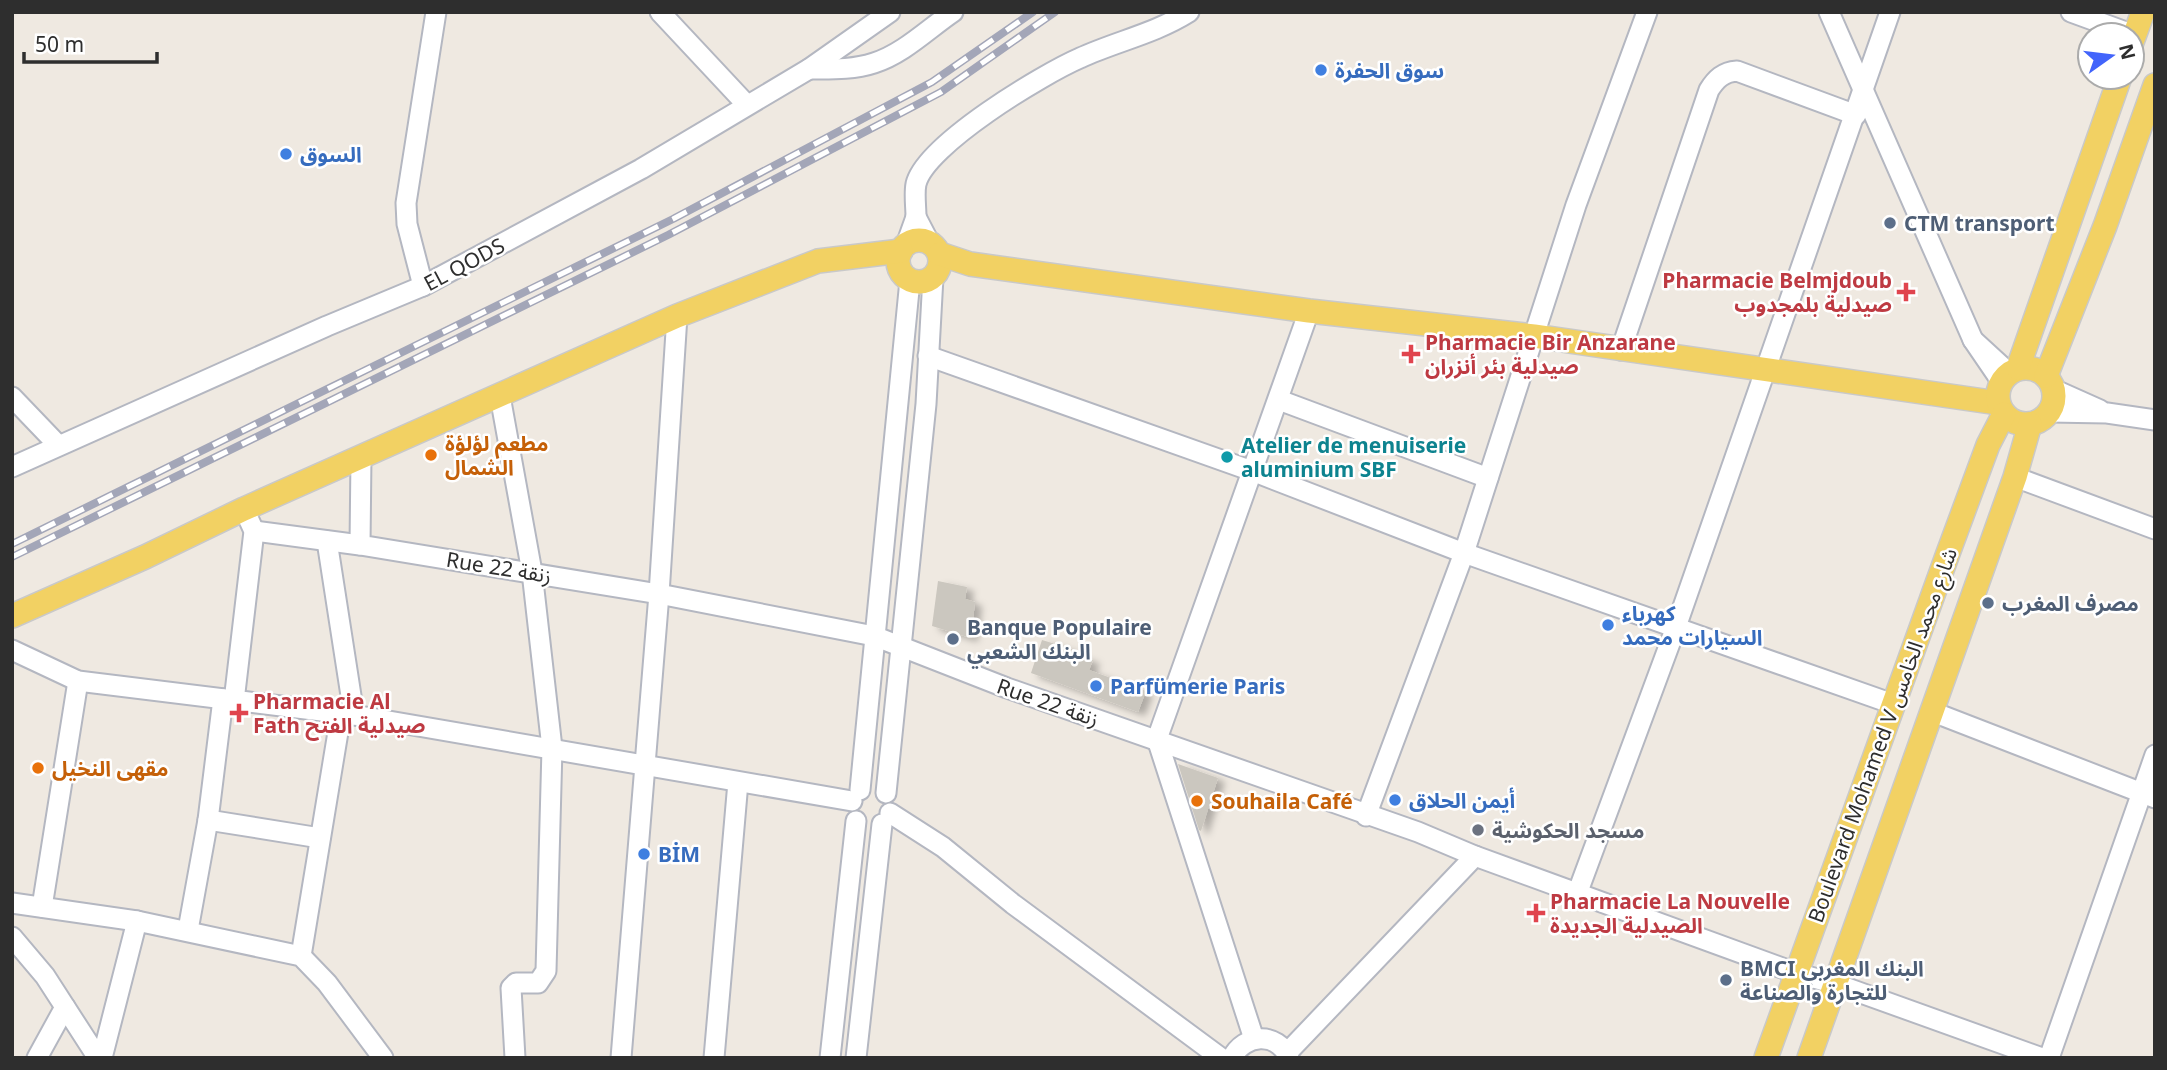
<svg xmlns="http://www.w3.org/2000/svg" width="2167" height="1070" viewBox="0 0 2167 1070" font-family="'Noto Sans','Noto Sans Arabic',sans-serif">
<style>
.building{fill:#cbc7bf;filter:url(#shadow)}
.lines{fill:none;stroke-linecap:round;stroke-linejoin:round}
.minor-casing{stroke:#b4b7c1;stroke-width:23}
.major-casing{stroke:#c9c9c9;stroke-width:26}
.minor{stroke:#fff;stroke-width:19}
.major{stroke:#f2d163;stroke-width:23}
.rail-casing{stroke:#a3a6b8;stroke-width:8}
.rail{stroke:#fff;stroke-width:5;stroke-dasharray:16;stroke-linecap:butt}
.shop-dot{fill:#3f7fe0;stroke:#fff;stroke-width:2.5}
.service-dot{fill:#5c6f8a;stroke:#fff;stroke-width:2.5}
.health-dot{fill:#e0444e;stroke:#fff;stroke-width:2.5}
.food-dot{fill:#e8710a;stroke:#fff;stroke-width:2.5}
.culture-dot{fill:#0f9aa8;stroke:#fff;stroke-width:2.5}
.worship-dot{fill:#6b7280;stroke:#fff;stroke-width:2.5}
.labels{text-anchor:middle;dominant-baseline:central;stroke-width:5;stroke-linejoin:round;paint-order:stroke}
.shop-label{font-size:21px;font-weight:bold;fill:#366cbe;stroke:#fff;text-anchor:start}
.service-label{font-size:21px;font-weight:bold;fill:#4e5e75;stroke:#fff;text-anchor:start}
.street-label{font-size:21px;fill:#2e2e2e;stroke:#fff}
.health-label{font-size:21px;font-weight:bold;fill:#be3a42;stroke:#fff;text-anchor:start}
.food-label{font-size:21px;font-weight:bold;fill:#c56008;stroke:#fff;text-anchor:start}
.culture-label{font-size:21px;font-weight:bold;fill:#0d838f;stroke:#fff;text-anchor:start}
.worship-label{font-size:21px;font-weight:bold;fill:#5b616d;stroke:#fff;text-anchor:start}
</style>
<defs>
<filter id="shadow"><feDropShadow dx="7" dy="4" stdDeviation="3.5" flood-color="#0004"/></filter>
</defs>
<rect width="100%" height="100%" fill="#efe9e1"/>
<g class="building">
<polygon points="938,581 967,587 965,599 975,602 971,638 932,626"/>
<polygon points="1042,640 1072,649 1071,652 1093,660 1089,670 1146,691 1138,712 1031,673"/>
<polygon points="1178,764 1218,778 1201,831 1199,830"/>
</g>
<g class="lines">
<g class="minor-casing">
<g id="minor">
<polyline points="660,12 747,105"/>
<polyline points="1829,12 1973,340"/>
<polyline points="2071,12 2134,35"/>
<path d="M809,69C831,69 853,70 874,63C903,54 928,29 953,12"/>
<path d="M916,217C916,207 914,194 916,184C925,145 1043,74 1080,58C1117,41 1154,34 1189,12"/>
<polyline points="906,245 916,217 929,242"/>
<polyline points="423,286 407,224 406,203 436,12"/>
<path d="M1621,350L1709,90C1716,79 1723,72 1737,71L1856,115"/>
<polyline points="928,356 1252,471 1464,553 1893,704"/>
<polyline points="2001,381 1973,340 2009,373"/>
<polyline points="2053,389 2100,410"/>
<polyline points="500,396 532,572 552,748 546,971 538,983 516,983 511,988 515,1058"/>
<polyline points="12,397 58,445"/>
<polyline points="1279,400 1488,478"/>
<polyline points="2049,412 2107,413 2155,420"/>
<polyline points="361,457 360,545 659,594 874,636 1007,688 1418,832 1475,856 1796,973 1836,984 2042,1058"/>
<polyline points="12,467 327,326 423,286 641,169 809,69 890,12"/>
<polyline points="2015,477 2155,529"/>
<polyline points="254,531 360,545"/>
<polyline points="327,541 354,715"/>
<polyline points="12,650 78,681 354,715 852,801"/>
<polyline points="234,701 254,531 244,509"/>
<polyline points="1933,712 2155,798"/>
<polyline points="860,790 910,280"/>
<polyline points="886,793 926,404 933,277"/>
<polyline points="890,813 943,847 1013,904 1221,1058"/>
<polyline points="1366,816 1464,553 1576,205 1647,12"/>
<polyline points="208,820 320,838"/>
<polyline points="1577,894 1676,627 1890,12"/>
<polyline points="12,903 137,921"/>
<polyline points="42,907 78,681"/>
<polyline points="188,930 208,820 223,699"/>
<polyline points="12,937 45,976 98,1058"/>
<polyline points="301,956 341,714"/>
<polyline points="1254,1039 1157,739 1309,311"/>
<polyline points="1287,1053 1475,856"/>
<polyline points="37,1058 65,1007"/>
<polyline points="102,1058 137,921 301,956 327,983 383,1058"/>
<polyline points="621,1058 659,594 677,316"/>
<polyline points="714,1058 738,782"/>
<polyline points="830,1058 856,821"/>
<polyline points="856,1058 882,824"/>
<path d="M1232,1058C1244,1034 1277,1031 1289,1058"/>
<polyline points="2049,1058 2155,755"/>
</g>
</g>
<g class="major-casing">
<g id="major">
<polyline points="2132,42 2143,12"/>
<circle cx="919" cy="261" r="21"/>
<polyline points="940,254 970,264 1309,311 1534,336 1998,403"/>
<circle cx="2026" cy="396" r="28"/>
<polyline points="2018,368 2120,77"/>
<polyline points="2046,376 2105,226 2155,85"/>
<polyline points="12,616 145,557 244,509 677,316 818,261 901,251"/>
<polyline points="1766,1058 1947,556 1988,445 2004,414"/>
<polyline points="1809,1058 2015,477 2030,424"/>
</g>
</g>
<use href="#minor" class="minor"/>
<use href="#major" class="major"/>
<g class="rail-casing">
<g id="rail">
<polyline points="12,544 673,219 932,82 1033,12"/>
<polyline points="12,557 668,235 941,92 1055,12"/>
</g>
</g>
<use href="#rail" class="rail"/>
</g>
<g class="shop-dot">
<circle cx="1321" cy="70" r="7"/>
<circle cx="286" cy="154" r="7"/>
<circle cx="1608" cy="625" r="7"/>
<circle cx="1096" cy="686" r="7"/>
<circle cx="1395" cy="800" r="7"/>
<circle cx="644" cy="854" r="7"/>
</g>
<g class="service-dot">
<circle cx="1890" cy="223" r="7"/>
<circle cx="1988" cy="603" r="7"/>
<circle cx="953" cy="639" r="7"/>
<circle cx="1726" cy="980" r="7"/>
</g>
<g class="health-dot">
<path d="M1902.5 281.5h7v7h7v7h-7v7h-7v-7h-7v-7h7z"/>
<path d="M1407.5 343.5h7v7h7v7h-7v7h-7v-7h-7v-7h7z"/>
<path d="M235.5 702.5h7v7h7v7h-7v7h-7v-7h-7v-7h7z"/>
<path d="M1532.5 902.5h7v7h7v7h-7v7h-7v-7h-7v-7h7z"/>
</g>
<g class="food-dot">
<circle cx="431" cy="455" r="7"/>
<circle cx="38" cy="768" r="7"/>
<circle cx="1197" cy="801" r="7"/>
</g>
<circle class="culture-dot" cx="1227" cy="457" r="7"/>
<circle class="worship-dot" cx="1478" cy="830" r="7"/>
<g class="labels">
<g class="shop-label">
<text x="1335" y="70">سوق الحفرة</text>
<text x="300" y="154">السوق</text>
<text x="1622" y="613">كهرباء<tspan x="1622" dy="24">السيارات محمد</tspan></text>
<text x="1110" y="686">Parfümerie Paris</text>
<text x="1409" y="800">أيمن الحلاق</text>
<text x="658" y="854">BİM</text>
</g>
<g class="service-label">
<text x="1904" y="223">CTM transport</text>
<text x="2002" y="603">مصرف المغرب</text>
<text x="967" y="627">Banque Populaire<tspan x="967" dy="24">البنك الشعبي</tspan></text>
<text x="1740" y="968">BMCI البنك المغربي<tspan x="1740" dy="24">للتجارة والصناعة</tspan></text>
</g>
<g class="street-label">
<text transform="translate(464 264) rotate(-28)">EL QODS</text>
<text transform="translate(499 567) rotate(9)">Rue 22 زنقة</text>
<text transform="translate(1048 702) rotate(19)">Rue 22 زنقة</text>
<text transform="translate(1882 735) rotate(-70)">Boulevard Mohamed V شارع محمد الخامس</text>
</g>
<g class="health-label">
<text x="1892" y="280" text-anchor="end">Pharmacie Belmjdoub<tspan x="1892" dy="24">صيدلية بلمجدوب</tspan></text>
<text x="1425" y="342">Pharmacie Bir Anzarane<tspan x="1425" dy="24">صيدلية بئر أنزران</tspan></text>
<text x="253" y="701">Pharmacie Al<tspan x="253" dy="24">Fath صيدلية الفتح</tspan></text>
<text x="1550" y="901">Pharmacie La Nouvelle<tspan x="1550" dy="24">الصيدلية الجديدة</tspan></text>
</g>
<g class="food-label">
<text x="445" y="443">مطعم لؤلؤة<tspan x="445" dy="24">الشمال</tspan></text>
<text x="52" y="768">مقهى النخيل</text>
<text x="1211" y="801">Souhaila Café</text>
</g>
<g class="culture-label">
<text x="1241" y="445">Atelier de menuiserie<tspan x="1241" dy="24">aluminium SBF</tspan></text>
</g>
<g class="worship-label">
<text x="1492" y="830">مسجد الحكوشية</text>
</g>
</g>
<rect width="2167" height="1070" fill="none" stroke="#2e2e2e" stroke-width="28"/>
<g transform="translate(2111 56) rotate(76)"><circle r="33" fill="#ffffff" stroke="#ababab" stroke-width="2"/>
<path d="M0-5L12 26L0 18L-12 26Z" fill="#4264fb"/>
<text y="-10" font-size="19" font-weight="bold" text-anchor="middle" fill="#2e2e2e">N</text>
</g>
<path d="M24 52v10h133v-10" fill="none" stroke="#2e2e2e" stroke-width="3.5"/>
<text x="35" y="52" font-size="21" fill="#2e2e2e" stroke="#ffffff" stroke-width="5" paint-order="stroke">50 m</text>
</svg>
